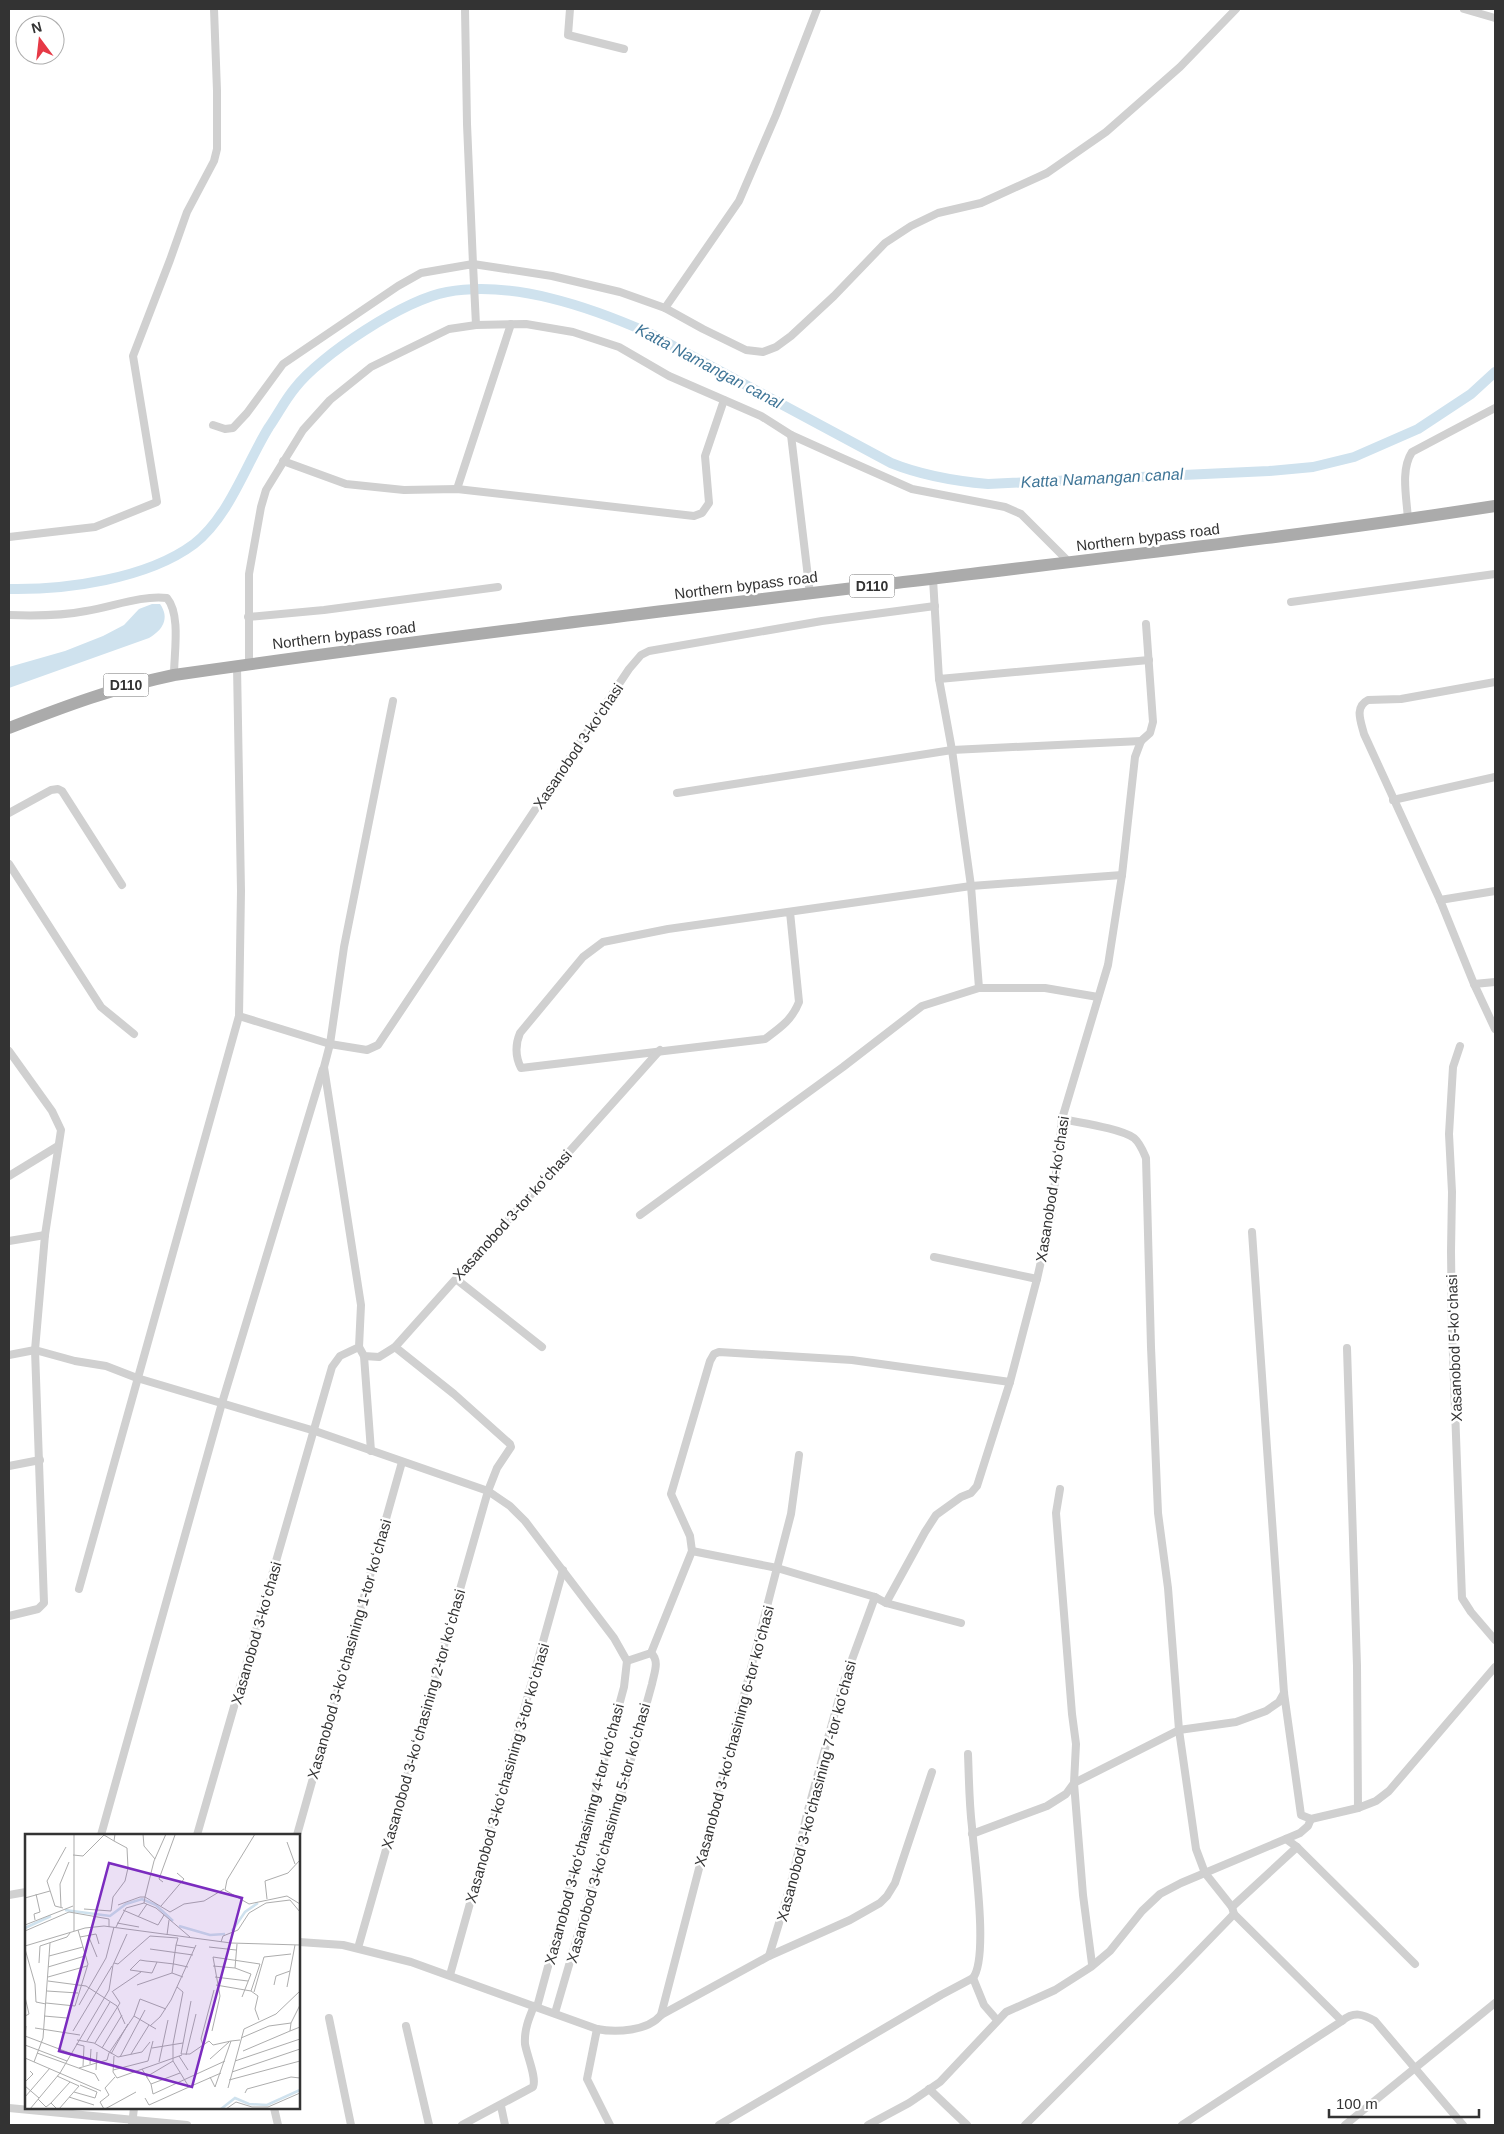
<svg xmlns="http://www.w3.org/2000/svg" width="1504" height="2134" viewBox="0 0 1504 2134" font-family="Helvetica,sans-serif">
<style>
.water{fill:#cfe2ee}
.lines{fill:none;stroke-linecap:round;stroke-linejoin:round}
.canal{stroke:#cfe2ee;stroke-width:10}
.street{stroke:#d0d0d0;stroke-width:8}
.primary{stroke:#ababab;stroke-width:12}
.labels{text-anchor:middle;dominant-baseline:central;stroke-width:5;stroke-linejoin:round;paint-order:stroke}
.shield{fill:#fff;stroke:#707070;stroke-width:1}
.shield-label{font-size:14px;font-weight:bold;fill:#333}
.street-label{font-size:15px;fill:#333;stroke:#fff}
.water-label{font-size:16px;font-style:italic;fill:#3f7597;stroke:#fff}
.inset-river{fill:none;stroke:#cfe2ee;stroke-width:2.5}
.inset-road{fill:none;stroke:#adadad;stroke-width:1}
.view{fill:#7b2cbf;fill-opacity:0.15;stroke:#7b2cbf;stroke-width:2.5}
.inset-edge{fill:none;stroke:#333;stroke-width:2.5}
</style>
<rect width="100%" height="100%" fill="#fff"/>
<path class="water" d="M152,604H160C170,618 163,630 149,638L9,688V667L65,651L103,636L124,625L139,609Z"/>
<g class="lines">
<path class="canal" d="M9,589C66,590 147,579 194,544C229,517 246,464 269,427C278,414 285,400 295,388C320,355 406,299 447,292C513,280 590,307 649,333L891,463C923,476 954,481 988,484L1269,471L1313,467L1354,457L1418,429L1471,394L1495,372"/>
<g class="street">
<polyline points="465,9 467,124 473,264 552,276 620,292 665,308 703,329 746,350 763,352 776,347 791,336 834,296 885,243 911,226 938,213 981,203 1047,173 1106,132 1180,67 1236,9"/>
<polyline points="570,9 568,35 624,49"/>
<polyline points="1464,9 1495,18"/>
<polyline points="665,308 739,201 776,115 817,9"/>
<polyline points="213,425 225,429 233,428 247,413 283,364 398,286 421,273 473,264 476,325"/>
<polyline points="791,435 810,594"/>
<polyline points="283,461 346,484 404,490 457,489 694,516 702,513 709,503 705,456 724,400"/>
<polyline points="457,489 511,324"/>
<path d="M1408,520C1407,499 1400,470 1412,452L1495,408"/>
<polyline points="9,537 95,527 157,502 133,356 170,260 187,212 214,161 217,149 217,91 214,9"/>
<polyline points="933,579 939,679 1149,660"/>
<polyline points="1291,602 1495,574"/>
<path d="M9,615C35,616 60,616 86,611C112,607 141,595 167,598C181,615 174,653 174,675"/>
<polyline points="248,617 324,610 498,587"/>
<polyline points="249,664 249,574 261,507 266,490 303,430 330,400 371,367 449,329 476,325 526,324 573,332 619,347 669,376 761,416 791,435 842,458 912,489 1005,507 1021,514 1069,562"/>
<polyline points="939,679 952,750 971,886 979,988 1045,988 1098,997"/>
<path d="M1495,682L1401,699L1368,700C1354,707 1361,722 1364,734L1440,900L1474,984L1495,1029"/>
<polyline points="677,793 952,750 1141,741"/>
<polyline points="1393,800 1495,777"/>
<polyline points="9,813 51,790 58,789 62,791 122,885"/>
<polyline points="9,864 101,1007 134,1034"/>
<polyline points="1440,900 1495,891"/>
<path d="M790,912L799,1002C792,1020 780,1028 765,1039L521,1068C515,1056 515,1045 520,1033L583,957L603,942L668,929L971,886L1122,875"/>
<polyline points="1474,984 1495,982"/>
<polyline points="239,1016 330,1044 367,1050 378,1045 629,669 641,655 649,651 822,621 935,606"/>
<polyline points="1460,1046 1453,1067 1449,1134 1452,1192 1451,1251 1452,1328 1462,1598 1471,1612 1495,1640"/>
<polyline points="9,1051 52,1111 61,1130 45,1235 35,1350 44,1603 38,1609 9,1616"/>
<path d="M1062,1119C1080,1123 1119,1128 1134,1138C1140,1143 1143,1151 1146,1158L1151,1347L1158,1513L1168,1588L1179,1730L1196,1849L1205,1873L1232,1907L1234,1914"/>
<polyline points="9,1176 58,1146"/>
<polyline points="640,1215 843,1067 922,1006 979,988"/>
<polyline points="1252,1232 1284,1693 1301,1815 1311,1819 1358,1808 1376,1801 1389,1791 1495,1667"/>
<polyline points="9,1241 45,1235"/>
<polyline points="934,1257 1037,1279"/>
<polyline points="456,1279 542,1347"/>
<polyline points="359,1347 364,1356 379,1357 395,1347 660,1050"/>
<polyline points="1347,1348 1357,1666 1358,1808"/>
<polyline points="9,1355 35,1350 75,1361 106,1366 137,1378 315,1431 488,1491 510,1506 525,1521 614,1638 627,1661 624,1687 537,2007"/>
<polyline points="364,1356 371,1451"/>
<polyline points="9,1466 40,1460"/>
<polyline points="1060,1489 1056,1513 1072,1714 1076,1744 1074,1783 1083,1895 1092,1964"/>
<polyline points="692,1551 777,1568 875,1597 886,1603 961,1623"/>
<polyline points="79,1589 239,1016 241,891 237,666"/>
<polyline points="886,1603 925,1532 936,1515 961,1497 971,1493 977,1486 1010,1382 1037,1279 1051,1217 1062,1119 1108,965 1122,875 1135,757 1141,741 1150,733 1153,722 1146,624"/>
<polyline points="627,1661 651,1653 692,1551 690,1536 671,1494 710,1361 714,1354 719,1352 852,1360 1010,1382"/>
<polyline points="972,1834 1047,1806 1066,1794 1074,1783 1179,1730 1236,1722 1266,1711 1279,1702 1284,1693"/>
<polyline points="101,1835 222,1403 323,1069"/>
<polyline points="197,1835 332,1367 340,1356 359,1347 361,1305 324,1067 330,1044 344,947 393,701"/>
<polyline points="297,1835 402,1462"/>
<polyline points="1286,1839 1297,1847 1415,1964"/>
<polyline points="9,1895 26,1892"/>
<polyline points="1232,1907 1297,1847"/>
<path d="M299,1942L343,1945L411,1962L597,2029C616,2033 648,2031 661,2015L769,1956L850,1920L880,1903L887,1896L895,1883L932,1772"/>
<polyline points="358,1948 488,1491 497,1468 511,1447 510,1444 454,1394 395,1347"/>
<polyline points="769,1956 790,1887 808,1810 843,1684 875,1597"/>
<polyline points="450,1975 563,1570"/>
<polyline points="973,1978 984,2005 997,2020"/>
<path d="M555,2013L588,1900L612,1828L652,1684C654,1673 660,1661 651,1653"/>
<polyline points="661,2015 791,1514 799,1455"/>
<polyline points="329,2018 351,2125"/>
<polyline points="406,2026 429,2125"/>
<polyline points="597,2029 587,2079 610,2125"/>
<polyline points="929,2089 967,2125"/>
<polyline points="501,2106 505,2125"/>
<polyline points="9,2108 187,2125"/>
<polyline points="274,2108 278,2125"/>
<polyline points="132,2125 134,2108"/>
<path d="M462,2125L533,2087C537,2078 527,2056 525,2044C524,2030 529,2018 534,2006"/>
<path d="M719,2125L941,1995L973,1978C989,1957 974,1857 972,1827C969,1802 969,1778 968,1754"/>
<polyline points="868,2125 909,2103 940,2082 1006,2012 1055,1990 1091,1967 1110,1951 1142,1911 1160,1894 1181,1883 1300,1833 1308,1826 1311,1819"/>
<path d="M1025,2125L1175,1975L1234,1914L1342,2021C1354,2011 1363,2014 1375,2021L1463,2125"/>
<polyline points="1182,2125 1342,2021"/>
<polyline points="1345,2125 1495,2003"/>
</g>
<path class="primary" d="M9,728C63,707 116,687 174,675C439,637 705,606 971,574C1146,553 1321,533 1495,506"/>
</g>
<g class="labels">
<g class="shield">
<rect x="849.5" y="574.5" width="45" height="23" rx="4"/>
<rect x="103.5" y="673.5" width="45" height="23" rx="4"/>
</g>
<g class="shield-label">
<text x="872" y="586">D110</text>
<text x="126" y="685">D110</text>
</g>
<g class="street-label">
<text transform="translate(1148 537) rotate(-7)">Northern bypass road</text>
<text transform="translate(746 585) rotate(-7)">Northern bypass road</text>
<text transform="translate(344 635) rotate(-7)">Northern bypass road</text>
<text transform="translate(578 746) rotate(-56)">Xasanobod 3-koʻchasi</text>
<text transform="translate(1052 1189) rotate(-81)">Xasanobod 4-koʻchasi</text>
<text transform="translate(512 1215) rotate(-48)">Xasanobod 3-tor koʻchasi</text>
<text transform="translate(1454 1348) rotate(-92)">Xasanobod 5-koʻchasi</text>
<text transform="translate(256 1633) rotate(-74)">Xasanobod 3-koʻchasi</text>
<text transform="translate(349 1649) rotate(-74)">Xasanobod 3-koʻchasining 1-tor koʻchasi</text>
<text transform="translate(423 1719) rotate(-74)">Xasanobod 3-koʻchasining 2-tor koʻchasi</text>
<text transform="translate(734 1736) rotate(-75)">Xasanobod 3-koʻchasining 6-tor koʻchasi</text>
<text transform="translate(507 1773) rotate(-74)">Xasanobod 3-koʻchasining 3-tor koʻchasi</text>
<text transform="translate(816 1791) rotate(-75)">Xasanobod 3-koʻchasining 7-tor koʻchasi</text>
<text transform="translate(608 1833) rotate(-74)">Xasanobod 3-koʻchasining 5-tor koʻchasi</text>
<text transform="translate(584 1834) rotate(-75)">Xasanobod 3-koʻchasining 4-tor koʻchasi</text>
</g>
<g class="water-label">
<text transform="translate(709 366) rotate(28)">Katta Namangan canal</text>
<text transform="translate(1102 478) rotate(-3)">Katta Namangan canal</text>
</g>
</g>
<g transform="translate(25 1834)">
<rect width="275" height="275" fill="#fff"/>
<path class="inset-river" d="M40,76L85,82L101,70L117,65L131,71L148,87M154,92L185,101L200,100M0,94L26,82M207,97L220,78L233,69M196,275L210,264L224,270L242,271L275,256"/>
<path class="inset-road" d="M49,0V97M118,0L119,12L130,25M141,0L129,27L120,63L145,78L159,70L179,67L199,55M230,0L202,46L200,56L224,70L262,62L275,70M262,8L270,30M48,21L58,22L79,1L89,7L90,0M138,48L134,45L150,1M0,64L25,57M242,65L240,47L263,39L275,26M93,71L115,63H120L119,69M136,72L159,45L152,39M36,73L35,50L44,28M38,74L30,72L22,47L41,13M59,75L86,77L88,63L100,47L103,34L102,14L89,7M98,76L133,91L139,81M113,83L122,70M10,86L9,80L15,78L11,60M92,89L114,93M0,91L48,72M91,93L101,74L119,69L131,74L165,103M0,97L44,78L84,85V93M63,101L72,123M142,101L144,86M55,103L71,100L74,110M153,104L151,111L170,114M196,108L198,102L213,96L224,79L241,69L265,66L275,78M151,111L147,139L158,143M0,112L60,94L79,92L206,109L275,111M184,113L211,116M0,115L10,150L11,168L21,170M125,115L168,121M24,122L58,113M132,128L127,139L105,136L115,126L121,127L132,128L149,130L163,133M14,129L15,112L42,103L45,99M89,129L93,130L125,102L153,104M188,132L210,134L212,110M23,133L60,122M210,134L226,140L217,163M23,143L62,132M190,143L223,147M23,147L61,152L92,172L100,190M112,151L147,139M191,151L226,157M249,151L251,142L265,137M262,153L270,111M22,157L53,159M88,157L116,138M229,158L239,123L266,120M0,163L4,180L0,182M166,167L156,220H165L184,207L188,211L206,207M21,169L50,172L63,130L53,96M54,171L81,124L89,93M19,182L42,184M109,182L131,195M266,189L265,197L275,193M1,192L0,202L50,221M125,192L135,183L146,166L171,111M10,194L55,201M48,197L87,132M187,197L195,162L188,123L235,130L226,157L233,162L230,175L234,186M216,204L244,192L266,189L275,171M52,206L69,209L93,223L117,218L125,208M62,207L85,168M70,209L95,169L87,157M51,210L59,212L58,232M0,211L42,227M178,211L176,205L189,156M77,214L97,181M127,214L158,209M218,217L265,197M12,219L70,240L74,247M84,219L109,182L115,165L141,175M86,220L103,190M106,220L124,191M161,221L171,180M89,222L88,238L92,244L157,221M154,222L163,236M95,223L120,176M0,224L76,257M185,225L204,208M148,227V210L158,158L152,153M210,227L275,205M9,228L18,204L25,109M134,228L143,186M65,230L66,215M54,234L82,226L84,219M117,235L126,250L155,239M71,236L72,218M88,236L123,227L128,207M207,238L275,215M32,242L54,252L34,275M121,243L148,227L164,253L196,239M185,243L190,253L206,207L215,206M204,246L275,227M0,248L8,240L5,237M126,250L128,260L200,227M0,252L14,264M203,254L219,195L251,180L275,157M49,258L70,264L72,258L55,251M220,259L222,255L266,243L275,244M0,263L25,234M44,263L69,271M120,264L124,271L164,253M13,265L21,273L26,269L32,275M26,269L45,248M5,275L35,239L84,156L88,131L102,100M79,275L75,268L84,261L80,254L90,243M80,275L111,258M201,275L211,268L227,273H243L275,259"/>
<path class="view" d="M84,29L217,64L167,253L34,217Z"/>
<rect width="275" height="275" class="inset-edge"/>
</g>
<rect width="1504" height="2134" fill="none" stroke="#333333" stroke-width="20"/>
<g transform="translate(40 40) rotate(345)"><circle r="24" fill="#ffffff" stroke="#adadad"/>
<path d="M0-4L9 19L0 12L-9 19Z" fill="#e63946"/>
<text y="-8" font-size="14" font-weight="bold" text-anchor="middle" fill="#333333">N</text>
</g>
<path d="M1329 2109v8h150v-8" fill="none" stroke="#333333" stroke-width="2.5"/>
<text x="1336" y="2109" font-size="15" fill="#333333" stroke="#ffffff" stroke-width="4" paint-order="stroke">100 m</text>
</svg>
